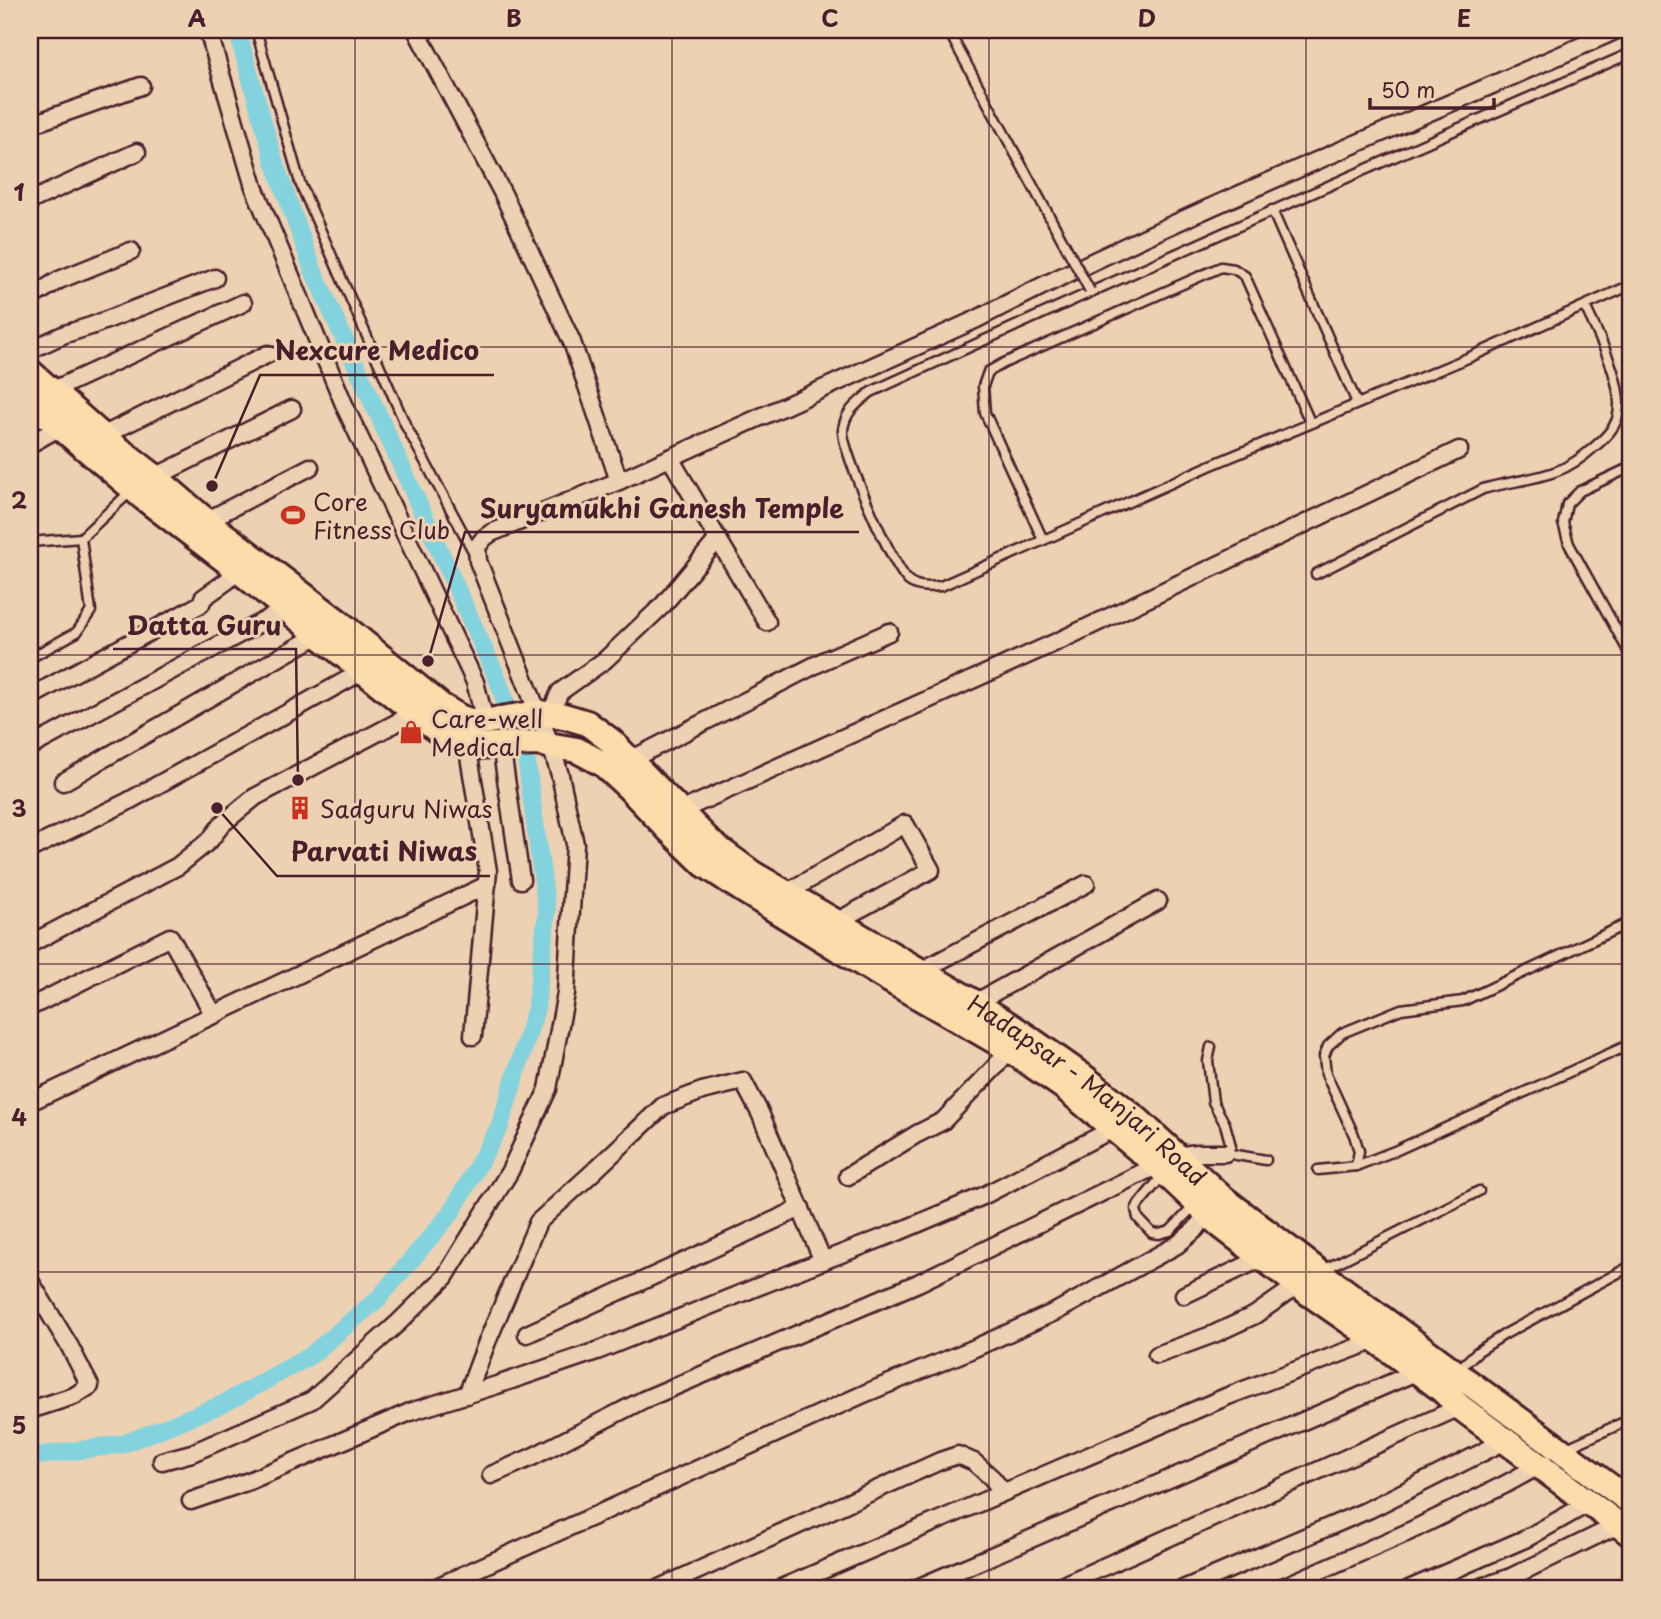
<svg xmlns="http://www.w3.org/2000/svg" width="1661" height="1619" viewBox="0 0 1661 1619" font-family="'Playpen Sans',sans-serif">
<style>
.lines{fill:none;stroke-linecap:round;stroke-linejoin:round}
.canal{stroke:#83d3de;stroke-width:18}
.lane-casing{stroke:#4a1f2b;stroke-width:13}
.street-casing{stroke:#4a1f2b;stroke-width:21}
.primary-casing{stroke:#4a1f2b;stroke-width:30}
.lane{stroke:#ecd1b3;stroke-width:8}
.street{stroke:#ecd1b3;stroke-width:16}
.primary{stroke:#fddcac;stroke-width:24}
.lane-bridge-casing{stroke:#4a1f2b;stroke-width:13;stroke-linecap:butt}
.lane-bridge{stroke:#ecd1b3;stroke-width:8}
.grid{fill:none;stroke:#4a1f2b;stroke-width:2;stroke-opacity:0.55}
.labels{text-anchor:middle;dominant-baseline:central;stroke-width:6;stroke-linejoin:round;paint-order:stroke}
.poi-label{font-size:24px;fill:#4a1f2b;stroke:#ecd1b3;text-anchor:start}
.street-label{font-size:24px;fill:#4a1f2b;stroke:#ecd1b3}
.leader{fill:none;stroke:#4a1f2b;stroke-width:2.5}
.callout-dot{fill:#4a1f2b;stroke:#ecd1b3;stroke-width:2.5}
.callout-label{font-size:26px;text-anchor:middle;font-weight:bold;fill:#4a1f2b;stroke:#ecd1b3;stroke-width:6;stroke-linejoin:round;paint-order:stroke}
.neatline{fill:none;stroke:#4a1f2b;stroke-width:2.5}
.grid-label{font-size:23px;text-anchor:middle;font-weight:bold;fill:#4a1f2b}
</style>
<rect width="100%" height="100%" fill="#ecd1b3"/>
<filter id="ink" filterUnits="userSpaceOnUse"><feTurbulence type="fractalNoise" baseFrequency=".0143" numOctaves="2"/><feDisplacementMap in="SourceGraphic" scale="14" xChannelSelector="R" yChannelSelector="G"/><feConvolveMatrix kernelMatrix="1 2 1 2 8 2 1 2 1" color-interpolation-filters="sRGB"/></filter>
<g filter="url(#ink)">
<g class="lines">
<polyline class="canal" points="30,1457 123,1444 223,1404 310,1356 379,1298 451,1213 500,1126 536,1008 547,912 527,764 498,680 313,270 274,161 237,30"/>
<g class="lane-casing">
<g id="lane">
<polyline points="256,30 300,183 406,426 475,555"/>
<path d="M1631,53C1377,164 1123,276 871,392C858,403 845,411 843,430C841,449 894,571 910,582C919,588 931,587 941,586L1209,466L1470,357L1631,285"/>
<polyline points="1272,210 1357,403"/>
<polyline points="1631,467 1580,491 1567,504 1563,523 1569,544 1631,656"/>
<polyline points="1043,540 985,413 983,386 988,372 1004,363 1221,267 1234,269 1245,276 1310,422"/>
<polyline points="30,542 81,538 131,491"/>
<path d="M1316,574L1483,489C1507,482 1534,480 1557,471C1570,466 1583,457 1593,448C1603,440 1613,431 1617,419C1627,388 1598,335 1585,306"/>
<polyline points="30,658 77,632 91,611 81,538"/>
<polyline points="1211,1047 1208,1061 1213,1102 1225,1124 1231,1146 1225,1153 1266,1160"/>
<polyline points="1356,1166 1359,1151 1354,1135 1326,1074 1324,1056 1328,1046 1342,1033 1401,1009 1463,1001 1631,922"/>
<polyline points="1318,1170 1356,1166 1397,1150 1631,1044"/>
<polyline points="1163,1175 1139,1204 1136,1209 1138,1218 1152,1233 1159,1234 1170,1231 1194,1206"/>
<polyline points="1323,1270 1479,1191"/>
<polyline points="1458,1370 1477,1352 1505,1334 1631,1266"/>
<polyline points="1567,1448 1631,1419"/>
</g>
</g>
<g class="street-casing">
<g id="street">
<polyline points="208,30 254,187 346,409 475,682 485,721"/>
<polyline points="416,30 503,194 572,342 619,481"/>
<polyline points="30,125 141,86"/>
<polyline points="30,201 137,152"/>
<polyline points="30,298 59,280 131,251"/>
<polyline points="30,350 65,334 91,326 215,278"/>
<polyline points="51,391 243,303"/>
<polyline points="102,436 268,354"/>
<polyline points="30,444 60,427"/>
<polyline points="670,458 767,622"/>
<polyline points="151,480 155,477 292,409"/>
<polyline points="206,521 310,467"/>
<polyline points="30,697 201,604 203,598 227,581 243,564"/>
<polyline points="550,714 560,692 605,660 663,605 718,539"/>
<polyline points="467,744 488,871 473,1036"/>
<polyline points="501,745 521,880"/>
<polyline points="30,747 286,609"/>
<polyline points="630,760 825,660 889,632"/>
<polyline points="63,782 318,635"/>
<polyline points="674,815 680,811 1063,639 1459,450"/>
<polyline points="30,849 125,803 363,671"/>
<polyline points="786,893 905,824 931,870 836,922"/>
<polyline points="30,944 178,866 210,840 222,824 255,797 415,713"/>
<polyline points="915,974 1086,884"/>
<polyline points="30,1007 170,937 214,1015"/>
<polyline points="972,1007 975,1003 1158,901"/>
<polyline points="30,1102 487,885"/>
<polyline points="848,1176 917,1134 943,1121 995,1067 1009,1049"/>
<polyline points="30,1281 70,1347 90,1386 74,1396 30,1410"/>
<polyline points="1184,1295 1262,1258"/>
<polyline points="527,1334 801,1208"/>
<polyline points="1157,1355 1214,1334 1255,1315 1298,1285"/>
<polyline points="467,1395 487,1342 538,1222 592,1173 663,1106 702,1091 743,1081 760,1113 823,1261"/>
<path d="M162,1461L192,1453L312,1400L398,1323L445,1277L510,1171L548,1089L566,993L575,844L560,775L551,746L478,561L477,547L484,538L491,533L619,481L977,319C1185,211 1404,126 1617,30"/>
<polyline points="491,1475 532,1457 643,1400 918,1283 1176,1156 1197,1153 1225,1153"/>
<polyline points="191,1501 249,1481 410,1412 497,1385 597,1351 807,1267 898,1232 983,1196 1113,1129"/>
<polyline points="432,1589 866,1393 968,1351 1057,1311 1177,1245 1196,1229 1211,1207"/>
<polyline points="657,1589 940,1461 958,1455 974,1462 992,1478 1003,1492"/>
<polyline points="779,1589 1228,1396 1376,1340"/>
<polyline points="915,1589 1416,1372"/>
<polyline points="1054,1589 1460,1407"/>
<polyline points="1183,1589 1368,1510 1505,1441"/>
<polyline points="1278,1589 1406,1533 1504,1485 1544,1463"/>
<polyline points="1409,1589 1527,1538 1589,1503"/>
<polyline points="1476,1589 1511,1577 1618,1525"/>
<polyline points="1627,1589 1631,1587"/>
</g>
</g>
<g class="primary-casing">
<g id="primary">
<path id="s1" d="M30,372L102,436L155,477L206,521L341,624L441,706L461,718L476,723L538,713L564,716L587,723L611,741L712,844L753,874L975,1003L1020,1032L1081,1075L1139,1121L1220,1196L1319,1272L1631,1502"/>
<polyline points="30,401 144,498 237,569 438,731 458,742 476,746 536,743 577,750 603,764 629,788 668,829 704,864 743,890 881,975 1009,1049 1065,1088 1157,1165 1220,1225 1310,1294 1376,1340 1441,1389 1460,1407 1631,1534"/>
</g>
</g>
<use href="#lane" class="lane"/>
<use href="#street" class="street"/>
<use href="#primary" class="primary"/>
<g class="lane-bridge-casing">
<polyline id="lane-bridge" points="948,30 1090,291"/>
</g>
<use href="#lane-bridge" class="lane-bridge"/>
</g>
</g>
<path class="grid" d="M355,30V1589M672,30V1589M989,30V1589M1306,30V1589M30,347H1631M30,655H1631M30,964H1631M30,1272H1631"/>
<defs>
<g id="stadium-bare" transform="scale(1.89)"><path d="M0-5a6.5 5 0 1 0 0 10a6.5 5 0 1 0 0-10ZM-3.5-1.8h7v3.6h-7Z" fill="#c8321e" stroke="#ecd1b3" stroke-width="2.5" paint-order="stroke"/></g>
<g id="shop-bare" transform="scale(1.89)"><path d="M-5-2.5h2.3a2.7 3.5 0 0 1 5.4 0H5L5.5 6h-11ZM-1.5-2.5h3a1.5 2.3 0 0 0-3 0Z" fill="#c8321e" stroke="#ecd1b3" stroke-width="2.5" paint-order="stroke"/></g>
<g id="building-bare" transform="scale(1.89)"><path d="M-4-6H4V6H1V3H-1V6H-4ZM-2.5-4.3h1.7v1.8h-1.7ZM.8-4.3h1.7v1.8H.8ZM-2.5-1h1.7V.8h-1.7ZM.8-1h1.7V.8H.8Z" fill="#c8321e" stroke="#ecd1b3" stroke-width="2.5" paint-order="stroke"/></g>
</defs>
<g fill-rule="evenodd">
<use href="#stadium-bare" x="293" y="515"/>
<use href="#shop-bare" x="411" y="732"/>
<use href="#building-bare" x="300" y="808"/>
</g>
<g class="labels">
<g class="poi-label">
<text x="313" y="501">Core<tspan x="313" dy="28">Fitness Club</tspan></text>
<text x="431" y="718">Care-well<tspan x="431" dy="28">Medical</tspan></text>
<text x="320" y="808">Sadguru Niwas</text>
</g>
<g class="street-label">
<text stroke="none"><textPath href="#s1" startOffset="1306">Hadapsar - Manjari Road</textPath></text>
</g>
</g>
<path class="leader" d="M212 486L260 375H494M428 661L465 532H859M298 780L296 649H113M217 808L277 876H490"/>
<g class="callout-dot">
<circle cx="212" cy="486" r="7"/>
<circle cx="428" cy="661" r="7"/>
<circle cx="298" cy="780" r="7"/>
<circle cx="217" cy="808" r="7"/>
</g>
<g class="callout-label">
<text x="377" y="360">Nexcure Medico</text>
<text x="662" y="518">Suryamukhi Ganesh Temple</text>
<text x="204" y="635">Datta Guru</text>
<text x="384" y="861">Parvati Niwas</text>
</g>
<rect width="1661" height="1619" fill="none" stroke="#ecd1b3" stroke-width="77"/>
<path d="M1370 98v10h124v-10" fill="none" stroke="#4a1f2b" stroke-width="3.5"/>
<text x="1381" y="98" font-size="21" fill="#4a1f2b" stroke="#ecd1b3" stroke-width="5" paint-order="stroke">50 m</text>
<rect x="38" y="38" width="1584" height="1542" class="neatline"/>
<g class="grid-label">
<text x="197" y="27">A</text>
<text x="514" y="27">B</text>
<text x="830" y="27">C</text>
<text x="1147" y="27">D</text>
<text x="1464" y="27">E</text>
<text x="19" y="201">1</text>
<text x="19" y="509">2</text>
<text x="19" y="817">3</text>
<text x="19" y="1126">4</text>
<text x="19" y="1434">5</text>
</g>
</svg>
